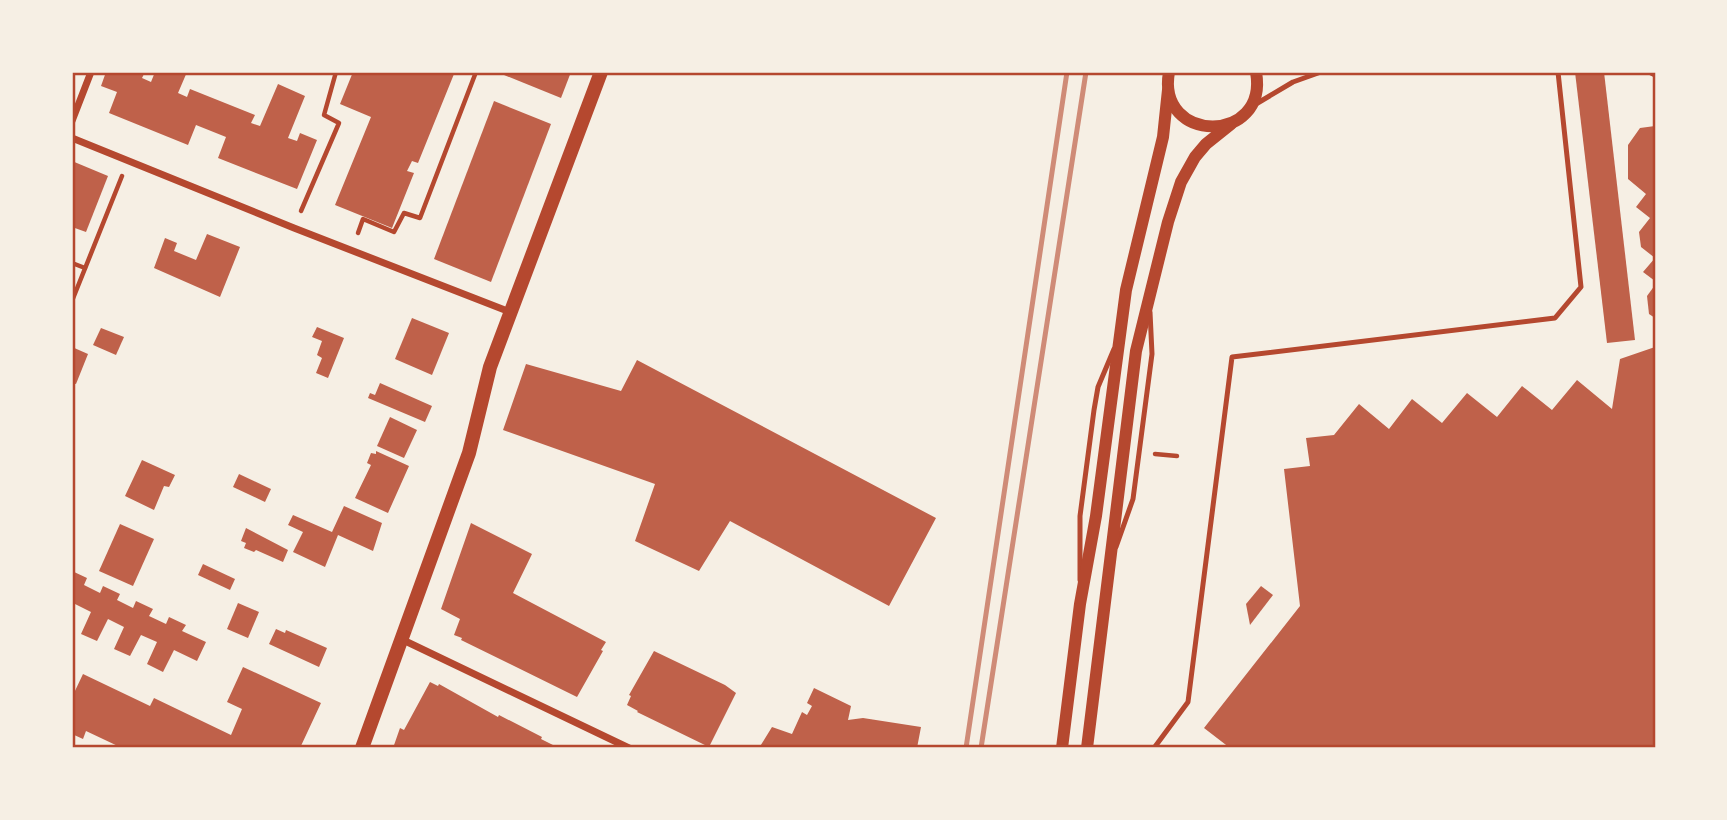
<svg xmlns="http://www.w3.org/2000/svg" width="1727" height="820" viewBox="0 0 1727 820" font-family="'Space Grotesk',sans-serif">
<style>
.building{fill:#bf614a}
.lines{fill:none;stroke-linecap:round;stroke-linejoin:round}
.path{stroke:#b5482f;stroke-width:4.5}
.service{stroke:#b5482f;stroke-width:5}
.minor{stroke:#b5482f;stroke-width:7}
.tertiary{stroke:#b5482f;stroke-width:12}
.secondary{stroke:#b5482f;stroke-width:14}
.rail{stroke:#cf8b77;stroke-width:5}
.neatline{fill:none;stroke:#b5482f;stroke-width:2.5}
</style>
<rect width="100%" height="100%" fill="#f6efe4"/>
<g class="building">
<polygon points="106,72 145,72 142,78 151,82 155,72 187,72 178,93 187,97 190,89 255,115 251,123 260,126 278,84 305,96 288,138 297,141 300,133 317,140 297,189 218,158 226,137 196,125 188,145 109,113 117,92 101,86"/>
<polygon points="353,72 449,72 454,74 418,163 412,161 407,171 414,173 392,228 335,205 371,117 340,104"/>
<polygon points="506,72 571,72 561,98 504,75"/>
<polygon points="1575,72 1604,72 1635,340 1607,343"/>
<polygon points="494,101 551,124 491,282 434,259"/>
<polygon points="1655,126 1655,281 1643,272 1655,258 1641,247 1639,232 1650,218 1636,207 1646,194 1628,179 1628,145 1640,128"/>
<polygon points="72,161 108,176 86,232 72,227"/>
<polygon points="207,234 240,247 220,297 154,268 165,238 177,243 174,251 196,260"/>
<polygon points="1655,285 1655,318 1649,314 1647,296"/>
<polygon points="412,318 449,333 432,375 395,359"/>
<polygon points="317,327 344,338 328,378 316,373 322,358 317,355 322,341 312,337"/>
<polygon points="101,328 124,337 116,355 93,345"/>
<polygon points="72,347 88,354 76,384 72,383"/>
<polygon points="1655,347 1655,748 1230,748 1204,728 1300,606 1284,469 1310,466 1306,438 1334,435 1359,404 1389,429 1412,399 1442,423 1467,393 1497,417 1522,386 1552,410 1577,380 1612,409 1620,359"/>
<polygon points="637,360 936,518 889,606 730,521 699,571 635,541 655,484 503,430 526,364 621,391"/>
<polygon points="380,383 432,406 425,422 368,398 370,393 375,395"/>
<polygon points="390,417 417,430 404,458 377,446"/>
<polygon points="376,451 409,466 388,513 355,498 371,465 367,463 371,453 376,454"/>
<polygon points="142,460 175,475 169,487 164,486 154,510 125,496"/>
<polygon points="239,474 271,489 265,502 233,487"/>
<polygon points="344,506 382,523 373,551 338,535 325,567 293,552 303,532 288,525 293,515 332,532"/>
<polygon points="471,523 532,554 513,593 606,642 601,650 603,651 577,697 461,640 462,638 454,635 460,619 441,609"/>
<polygon points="120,524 154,539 133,586 99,571"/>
<polygon points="246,528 288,550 283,562 256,550 254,552 244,548 246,543 241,541"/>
<polygon points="203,564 235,579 230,590 198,575"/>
<polygon points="72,571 87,578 84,585 100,593 103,586 120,594 117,600 133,608 136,601 153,609 149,616 166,624 169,617 186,625 182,631 206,642 197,661 174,650 163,672 147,664 157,642 141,635 130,656 114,649 124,627 108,619 97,641 81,634 91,612 75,604 72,610"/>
<polygon points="1261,586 1273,595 1250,625 1246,604"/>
<polygon points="238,603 259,612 248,638 227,629"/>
<polygon points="276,629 285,633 286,630 327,648 319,667 269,644"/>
<polygon points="654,651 725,685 736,693 709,747 637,712 638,711 627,705 631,696 629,695"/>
<polygon points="243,667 321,703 300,748 122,748 86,731 83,739 72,734 72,692 74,693 83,674 150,706 154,698 231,735 242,709 227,702"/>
<polygon points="430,682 438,686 439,684 498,717 499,715 542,737 541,739 553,745 551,748 393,748 400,728 404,730"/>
<polygon points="814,688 851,706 848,720 863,718 921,727 917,748 759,748 772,727 792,734 802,712 807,715 812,706 807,703"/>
</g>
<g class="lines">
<g class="path">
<polyline points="301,211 339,123 324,115 336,72"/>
<polyline points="358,233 363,219 394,232 404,213 420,218 476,72"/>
<polyline points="72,263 85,268"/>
<polyline points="72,301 122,176"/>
<polyline points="1155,454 1177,456"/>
</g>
<g class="service">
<polyline points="1649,72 1655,75"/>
<polyline points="1256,104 1293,82 1321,72"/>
<polyline points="1116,547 1133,499 1152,354 1150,312"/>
<polyline points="1080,580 1080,516 1094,410 1098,387 1114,349"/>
<polyline points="1154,748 1188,702 1232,357 1555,318 1581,287 1558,72"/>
</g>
<g class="minor">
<polyline points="72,121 91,72"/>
<polyline points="72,138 294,228 510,312"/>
<polyline points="401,639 629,748"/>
</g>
<g class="tertiary">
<path d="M1169,72C1156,144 1269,145 1256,72"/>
<polyline points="1062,748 1080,604 1096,516 1126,290 1163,137 1168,90"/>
<polyline points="1087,748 1136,351 1168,222 1181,182 1195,157 1206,144 1231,124"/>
</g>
<polyline class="secondary" points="362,748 469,453 490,367 601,72"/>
<g class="rail">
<polyline points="966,748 1067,72"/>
<polyline points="981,748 1086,72"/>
</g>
</g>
<rect width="1727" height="820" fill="none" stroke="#f6efe4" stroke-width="147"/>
<rect x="74" y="74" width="1580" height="672" class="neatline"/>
</svg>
